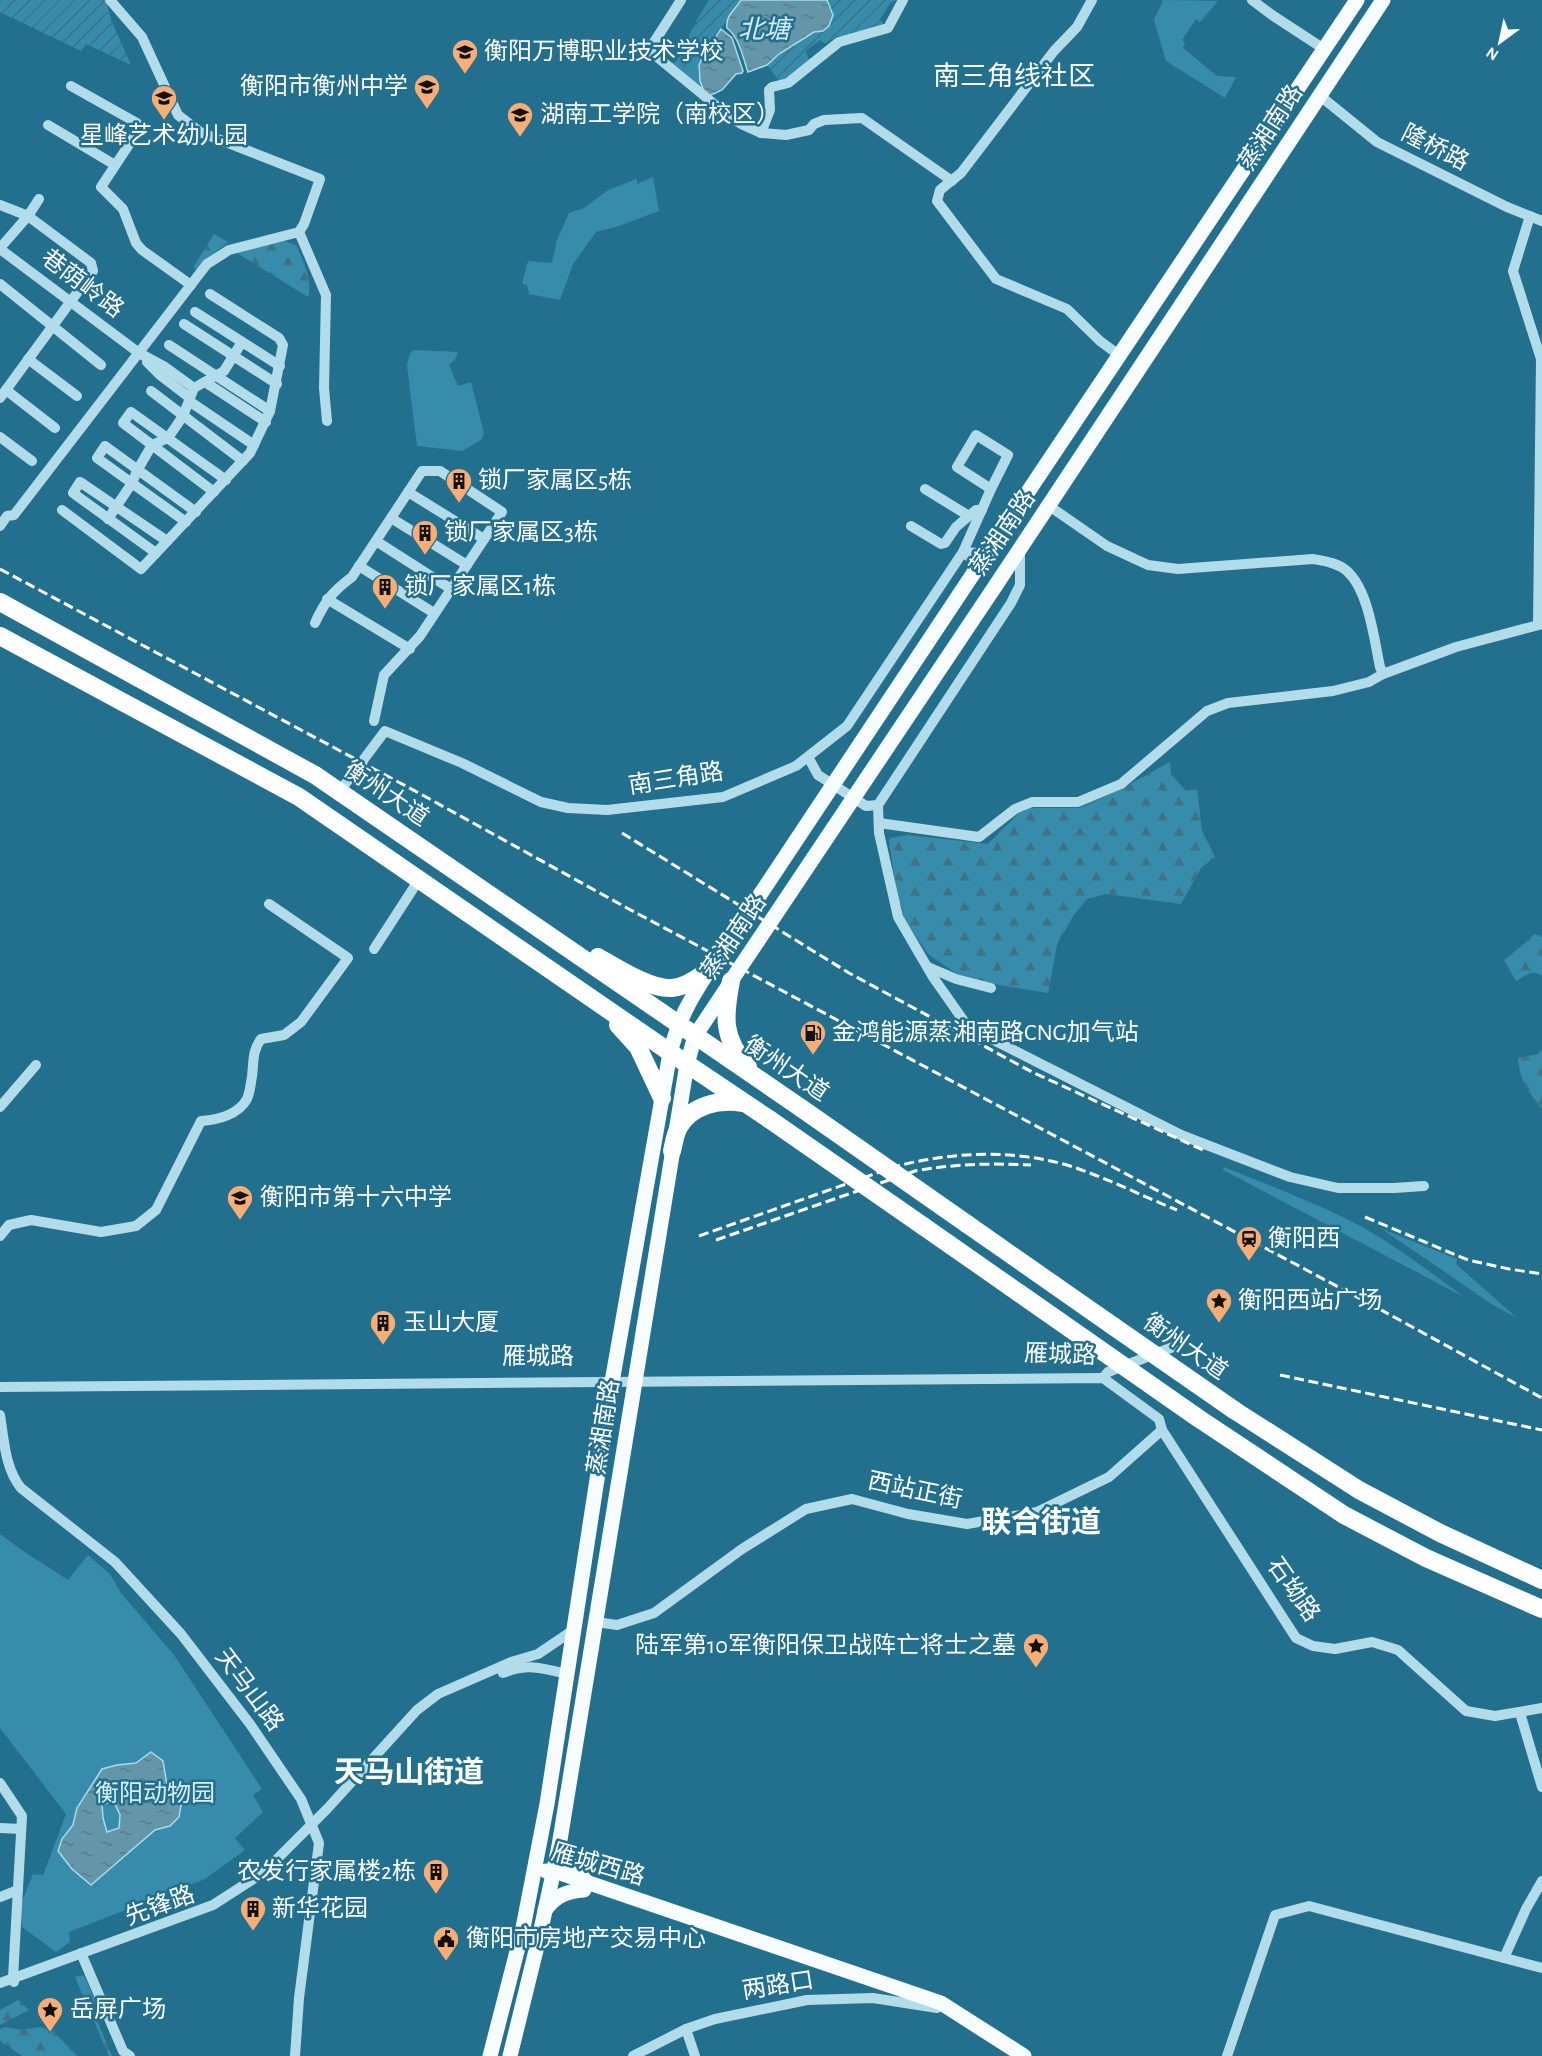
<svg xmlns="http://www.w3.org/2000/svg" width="1542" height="2056" viewBox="0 0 1542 2056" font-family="'Alegreya Sans','Noto Sans SC',sans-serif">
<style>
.green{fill:#378bab}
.forest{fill:url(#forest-firs)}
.garden{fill:url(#garden-furrows)}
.water{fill:url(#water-ripples);stroke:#a7dbec;stroke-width:1.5;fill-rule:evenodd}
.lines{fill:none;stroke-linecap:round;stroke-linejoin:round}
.minor{stroke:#b3dceb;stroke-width:10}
.major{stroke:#f7fcff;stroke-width:15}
.highway{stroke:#fff;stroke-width:18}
.rail{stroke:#fff;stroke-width:3;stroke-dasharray:10 4.5;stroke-linecap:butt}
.major-bridge{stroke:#f7fcff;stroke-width:15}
.highway-bridge{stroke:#fff;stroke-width:18}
.labels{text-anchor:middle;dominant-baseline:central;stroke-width:5;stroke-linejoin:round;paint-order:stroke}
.poi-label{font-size:24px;fill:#fff;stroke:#23708e;text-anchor:start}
.street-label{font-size:24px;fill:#fff;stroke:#23708e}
.park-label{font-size:24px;fill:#d8f0f8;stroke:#23708e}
.water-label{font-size:26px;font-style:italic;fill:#d2edf6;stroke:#23708e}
.quarter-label{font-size:27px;fill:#fff;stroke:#23708e}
.district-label{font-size:30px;font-weight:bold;fill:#fff;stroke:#23708e}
</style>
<defs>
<pattern id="forest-firs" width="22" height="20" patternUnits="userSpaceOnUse" patternTransform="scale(1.5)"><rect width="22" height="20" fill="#378bab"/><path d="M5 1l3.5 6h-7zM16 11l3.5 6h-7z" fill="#3f7285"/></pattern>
<pattern id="garden-furrows" width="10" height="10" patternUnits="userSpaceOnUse" patternTransform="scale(1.5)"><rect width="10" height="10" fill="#378bab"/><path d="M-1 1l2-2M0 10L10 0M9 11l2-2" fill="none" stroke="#3f7285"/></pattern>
<pattern id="water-ripples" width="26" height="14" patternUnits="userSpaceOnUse" patternTransform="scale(1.5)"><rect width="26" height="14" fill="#6396a8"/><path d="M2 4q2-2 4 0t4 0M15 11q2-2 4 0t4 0" fill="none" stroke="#5b7c88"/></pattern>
</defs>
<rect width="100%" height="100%" fill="#23708e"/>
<g class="green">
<polygon points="1163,0 1218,1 1200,22 1196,19 1182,40 1185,43 1183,48 1217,76 1236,77 1225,98 1166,61 1154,20"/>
<polygon points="676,61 686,69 699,65 698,73 705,94 671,65"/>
<polygon points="653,177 659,211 619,226 596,232 573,264 560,300 529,294 527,285 522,284 528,261 552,263 557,240 569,213 584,208 608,190 637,179 637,184"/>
<polygon points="413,350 458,352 456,358 449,365 458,386 471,382 484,433 481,440 462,451 417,446 407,366 409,356"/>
<path d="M1224,1167C1270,1186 1318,1203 1362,1227C1398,1247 1431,1273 1464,1297L1223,1170Z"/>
<polygon points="1382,1229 1457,1259 1456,1264 1517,1318 1493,1305"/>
<polygon points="0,1534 23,1551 68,1580 88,1555 110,1574 121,1593 174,1655 262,1789 253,1795 263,1812 235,1838 245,1850 205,1879 69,1932 70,1942 56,1952 22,1927 21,1904 33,1874 43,1875 66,1814 0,1728"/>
</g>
<g class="forest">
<polygon points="214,234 228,242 204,261 196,271 194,266"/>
<path d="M284,241L296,245C303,260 313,282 308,297L237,253Z"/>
<polygon points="1170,762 1171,774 1186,791 1197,788 1202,831 1215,857 1201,868 1181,904 1106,894 1087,899 1073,916 1057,945 1048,993 999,985 957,974 928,954 904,919 896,888 889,841 890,838 908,835 988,844 1019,813 1031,808 1080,808 1117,791"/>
<path d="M1534,934L1542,937V976C1532,969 1525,976 1516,981L1504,960L1530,939Z"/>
<path d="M1542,1049V1109C1529,1093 1519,1079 1518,1058L1538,1054Z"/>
<polygon points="84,1975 96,2003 91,2006 112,2056 109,2056 75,1977"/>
<polygon points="18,2000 29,2010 0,2025 0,2010"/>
<polygon points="5,2027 21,2030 39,2027 53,2031 77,2056 22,2056 0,2041 0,2029"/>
</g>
<g class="garden">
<polygon points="0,0 106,0 111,20 131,65 86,44 81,51 0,12"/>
<path d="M709,0H741C728,21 708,43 699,65L686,69L676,61L698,18Z"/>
<path d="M827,0H896L890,3L880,20L884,25L843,36H837L826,44L820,40L806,51L809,60L780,82L767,65C780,53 805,34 823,31L833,15Z"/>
</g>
<g class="water">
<path d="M741,0H827L833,15L829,26L823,31L814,32L779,54L767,65L748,72C743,58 739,37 727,28C725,16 735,10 741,0Z"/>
<polygon points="721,29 732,38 743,71 742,73 736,74 722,90 709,96 705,94 700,81 699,65 703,56"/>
<path d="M151,1752L163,1761L168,1791L181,1805L179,1817L170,1826L155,1830L91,1885L72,1869L58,1851L62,1839L73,1825L77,1808L102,1769L117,1765L136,1763ZM114,1802L120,1815L119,1828L107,1832L103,1818L102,1804Z"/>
</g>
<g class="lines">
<g class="minor">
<polyline points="681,0 651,47 651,52 730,117 743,125 761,133 786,135 809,130 814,124 824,120 862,118 952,181"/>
<polyline points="1092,0 1077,27 1054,51 961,173 940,190 937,201 996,279 1067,309 1100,341 1119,355"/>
<polyline points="1252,0 1272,15 1324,49"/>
<polyline points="71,86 137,123 134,137 101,187 123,209 136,243 142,250 191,285"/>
<polyline points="1319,95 1377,142 1507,207 1542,221"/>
<polyline points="48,125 115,165"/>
<polyline points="761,133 770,110 769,90 772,87 788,83 839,42 888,28 903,0"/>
<polyline points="0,205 28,216 91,263 93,271 0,398"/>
<polyline points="1530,216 1513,271 1541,359 1538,625"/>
<polyline points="299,232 326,295 324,388 327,421"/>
<polyline points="0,248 28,216 39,199"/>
<polyline points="0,249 139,353 165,367 194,388"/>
<polyline points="0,284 101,365"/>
<polyline points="195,312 280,366"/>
<polyline points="184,324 277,384"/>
<polyline points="169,345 270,411"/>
<polyline points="28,359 77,396"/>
<polyline points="147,362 160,375 190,398"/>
<polyline points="205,382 266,422"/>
<polyline points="6,390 55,428"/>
<polyline points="151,391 243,461"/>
<polyline points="189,401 254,445"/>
<polyline points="0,437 32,461"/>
<polyline points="925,489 969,516"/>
<polyline points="214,492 123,423 131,412 226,480"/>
<polyline points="408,492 484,539"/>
<path d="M1049,506L1107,546L1148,565L1178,569L1313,559C1324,561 1338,563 1347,571C1369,591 1374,639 1380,667L1383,674"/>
<polyline points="62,510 141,569 250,453 270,411 283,345 279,338 210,294"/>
<polyline points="391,518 467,565"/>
<polyline points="108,519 132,483 138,469 152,445 168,438 183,416 194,388 224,371 242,342"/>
<polyline points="186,522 97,458 105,446 196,512"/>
<polyline points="0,526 7,516 14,515 207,264 229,250 299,232 304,224 320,179 200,132 178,115 142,37 110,0"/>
<polyline points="911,526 941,544 945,543 956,527 976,510 982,510"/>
<polyline points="376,541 451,589"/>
<polyline points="1020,551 1020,585 1011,603 878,805 879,833 898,917 933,977 968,1027 1181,1135 1290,1177 1338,1188 1394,1188 1424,1186"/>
<polyline points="156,553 73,493 80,482 167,541"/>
<polyline points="968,556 963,552 991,489 957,467 976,435 1008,455 991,489"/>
<polyline points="359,566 434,613"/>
<polyline points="327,599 410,649"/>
<path d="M315,623C325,601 333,591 352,577L422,471H440L502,512L420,636L384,675L374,721"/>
<polyline points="808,757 818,775 866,806 878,805"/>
<polyline points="340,791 385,731 462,763 541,802 568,808 607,810 723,797 796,766 847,726 963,552 979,553 989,551"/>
<polyline points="879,823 979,837 1015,809 1032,802 1078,802 1121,784 1207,711 1228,703 1333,691 1369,682 1383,674 1456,647 1542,624"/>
<polyline points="374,949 420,878"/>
<polyline points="928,967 956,979 991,988"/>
<polyline points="0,1107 36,1065"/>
<path d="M0,1236L9,1225L31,1220L101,1232L136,1226L156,1210L201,1121C217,1120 238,1115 247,1099C250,1093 251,1082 252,1076C254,1061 252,1051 261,1039L284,1035L301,1022L348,958L269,904"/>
<polyline points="1103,1378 1108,1372 1173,1347"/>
<polyline points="0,1387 1103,1378 1159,1419 1162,1430 1296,1638 1313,1646 1335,1649 1372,1642 1398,1650 1466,1711 1495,1716 1542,1708"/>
<path d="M0,1415C4,1439 5,1469 21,1488L115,1562L181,1634L250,1724L301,1799L319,1843L299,1998L295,2056"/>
<polyline points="596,1622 617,1625 654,1613 742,1549 806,1509 852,1499 908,1514 967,1524 1037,1512 1109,1477 1162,1430"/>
<path d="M503,1673C527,1663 543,1668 567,1674"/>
<polyline points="1520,1713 1542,1787"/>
<polyline points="0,1783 22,1816 13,1978 14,1982"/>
<polyline points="0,1828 21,1829"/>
<polyline points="0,1897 18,1890"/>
<polyline points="81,1953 123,2051 130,2056"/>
<polyline points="1504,1958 1526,1909 1542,1881"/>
<polyline points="0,1983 213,1905 264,1872 327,1809 417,1710 438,1694 511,1662 538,1654 575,1629"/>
<polyline points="686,2029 695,2056"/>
<polyline points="633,2056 686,2029 715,2019 807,2000 873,1998 937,2008"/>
<polyline points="1227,2056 1275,1915 1309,1906 1542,1968"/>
</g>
<g class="major">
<polyline points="975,571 1357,0"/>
<polyline points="996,585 1383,0"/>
<polyline points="559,1846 563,1857 585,1880"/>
<polyline points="546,1871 554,1871 941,2003 1024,2056"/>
<path d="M545,1910C556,1896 566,1891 584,1890"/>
<path d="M490,2056L523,1928L547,1804L612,1382L670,1053C679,1019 689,1001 708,972"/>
<polyline points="510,2056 540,1934 559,1846 687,1064 695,1036 729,985"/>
</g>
<g class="highway">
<polyline points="0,602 315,775 801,1108"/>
<polyline points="0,636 299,797 687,1064 769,1119"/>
<path d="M598,957C616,967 651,990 672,988C686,987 698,977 710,970"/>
<path d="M731,981C724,1017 722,1038 748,1067"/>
<polyline points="618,1025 638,1047 662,1098"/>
<path d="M672,1151C674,1143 675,1134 679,1127C692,1105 719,1099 742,1103"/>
<polyline points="967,1224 1113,1326"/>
<polyline points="923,1226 1019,1293"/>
<polyline points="1234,1410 1359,1490 1440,1533 1542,1580"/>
<polyline points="1198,1418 1344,1515 1426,1558 1542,1609"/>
</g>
<g class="rail">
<polyline points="0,569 417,792 627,908 1374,1306 1542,1398"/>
<polyline points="622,833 849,973 1032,1072 1205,1151"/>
<polyline points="1365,1217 1468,1260 1509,1269 1542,1274"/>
<path d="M699,1236L897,1166C953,1152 1014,1149 1070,1166C1107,1178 1142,1196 1177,1210"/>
<path d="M716,1240L915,1171C954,1164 991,1163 1031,1165"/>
<polyline points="1280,1375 1542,1430"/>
</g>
<g class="major-bridge">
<polyline points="710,970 975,571"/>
<polyline points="731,981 996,585"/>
</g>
<g class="highway-bridge">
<polyline points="801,1108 967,1224"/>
<polyline points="769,1119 923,1226"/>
<polyline points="1019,1293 1198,1418"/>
<polyline points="1113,1326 1234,1410"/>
</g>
</g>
<defs>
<g id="school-pin" transform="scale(1.35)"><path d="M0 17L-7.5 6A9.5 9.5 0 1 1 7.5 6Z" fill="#f6ad76" stroke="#23708e"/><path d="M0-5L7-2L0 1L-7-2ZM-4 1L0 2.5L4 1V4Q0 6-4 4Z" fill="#111"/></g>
<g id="university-pin" transform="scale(1.35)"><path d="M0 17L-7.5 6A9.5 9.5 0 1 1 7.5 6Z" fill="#f6ad76" stroke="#23708e"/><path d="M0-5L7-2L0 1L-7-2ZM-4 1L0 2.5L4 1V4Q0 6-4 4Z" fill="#111"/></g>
<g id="building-pin" transform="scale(1.35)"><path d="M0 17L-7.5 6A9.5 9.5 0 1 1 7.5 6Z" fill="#f6ad76" stroke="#23708e"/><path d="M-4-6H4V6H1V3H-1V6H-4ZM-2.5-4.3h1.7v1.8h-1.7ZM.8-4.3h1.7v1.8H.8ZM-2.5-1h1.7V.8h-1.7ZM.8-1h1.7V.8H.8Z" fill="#111"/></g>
<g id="fuel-pin" transform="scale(1.35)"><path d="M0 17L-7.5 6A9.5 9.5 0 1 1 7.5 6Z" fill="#f6ad76" stroke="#23708e"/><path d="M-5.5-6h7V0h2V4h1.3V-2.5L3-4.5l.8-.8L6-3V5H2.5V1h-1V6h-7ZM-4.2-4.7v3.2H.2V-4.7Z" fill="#111"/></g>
<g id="station-pin" transform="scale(1.35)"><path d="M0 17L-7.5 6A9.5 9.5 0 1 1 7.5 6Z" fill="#f6ad76" stroke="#23708e"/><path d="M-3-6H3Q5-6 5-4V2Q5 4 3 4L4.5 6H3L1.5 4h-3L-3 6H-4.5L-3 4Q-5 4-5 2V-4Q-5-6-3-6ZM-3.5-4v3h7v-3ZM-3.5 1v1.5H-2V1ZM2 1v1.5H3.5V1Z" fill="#111"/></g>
<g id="sight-pin" transform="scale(1.35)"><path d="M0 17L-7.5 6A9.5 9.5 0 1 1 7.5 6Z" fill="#f6ad76" stroke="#23708e"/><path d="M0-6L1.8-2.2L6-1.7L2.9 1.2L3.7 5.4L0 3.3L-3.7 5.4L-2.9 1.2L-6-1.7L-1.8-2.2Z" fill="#111"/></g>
<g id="civic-pin" transform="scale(1.35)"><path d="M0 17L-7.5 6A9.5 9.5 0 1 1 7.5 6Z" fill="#f6ad76" stroke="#23708e"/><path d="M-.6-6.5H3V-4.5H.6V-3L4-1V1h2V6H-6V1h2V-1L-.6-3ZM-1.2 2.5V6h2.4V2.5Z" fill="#111"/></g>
</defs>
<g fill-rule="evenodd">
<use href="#school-pin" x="465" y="52"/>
<use href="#school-pin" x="427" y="87"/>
<use href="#school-pin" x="164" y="98"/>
<use href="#university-pin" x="520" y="115"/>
<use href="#building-pin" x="459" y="481"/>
<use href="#building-pin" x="425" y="533"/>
<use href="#building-pin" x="385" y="587"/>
<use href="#fuel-pin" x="813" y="1033"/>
<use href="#school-pin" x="240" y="1198"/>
<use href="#station-pin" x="1249" y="1239"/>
<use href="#sight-pin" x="1219" y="1301"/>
<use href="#building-pin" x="383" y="1323"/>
<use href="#sight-pin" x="1036" y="1646"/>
<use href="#building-pin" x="436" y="1872"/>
<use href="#building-pin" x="253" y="1909"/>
<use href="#civic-pin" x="446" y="1939"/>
<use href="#sight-pin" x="50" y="2010"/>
</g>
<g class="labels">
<g class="poi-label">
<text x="484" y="52">衡阳万博职业技术学校</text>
<text x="408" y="87" text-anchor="end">衡阳市衡州中学</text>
<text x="540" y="115">湖南工学院（南校区）</text>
<text x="164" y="136" text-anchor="middle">星峰艺术幼儿园</text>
<text x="478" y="481">锁厂家属区5栋</text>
<text x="444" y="533">锁厂家属区3栋</text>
<text x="404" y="587">锁厂家属区1栋</text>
<text x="832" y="1033">金鸿能源蒸湘南路CNG加气站</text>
<text x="260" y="1198">衡阳市第十六中学</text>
<text x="1268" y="1239">衡阳西</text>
<text x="1238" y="1301">衡阳西站广场</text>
<text x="403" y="1323">玉山大厦</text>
<text x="1016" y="1646" text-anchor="end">陆军第10军衡阳保卫战阵亡将士之墓</text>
<text x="416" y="1872" text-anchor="end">农发行家属楼2栋</text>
<text x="272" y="1909">新华花园</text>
<text x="466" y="1939">衡阳市房地产交易中心</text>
<text x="70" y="2010">岳屏广场</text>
</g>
<g class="street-label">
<text transform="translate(1271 128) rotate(-57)">蒸湘南路</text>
<text transform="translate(1435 148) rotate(27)">隆桥路</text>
<text transform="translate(82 284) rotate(37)">巷荫岭路</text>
<text transform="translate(1003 533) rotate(-56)">蒸湘南路</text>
<text transform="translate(676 779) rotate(-9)">南三角路</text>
<text transform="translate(386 794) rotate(34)">衡州大道</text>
<text transform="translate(734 937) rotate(-56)">蒸湘南路</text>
<text transform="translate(786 1069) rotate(34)">衡州大道</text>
<text transform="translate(1185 1347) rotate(35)">衡州大道</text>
<text transform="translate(1060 1355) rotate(2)">雁城路</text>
<text x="538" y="1357">雁城路</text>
<text transform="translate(604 1427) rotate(-81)">蒸湘南路</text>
<text transform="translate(915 1491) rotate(12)">西站正街</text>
<text transform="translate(1293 1590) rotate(55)">石坳路</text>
<text transform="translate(249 1690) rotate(53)">天马山路</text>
<text transform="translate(598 1865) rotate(16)">雁城西路</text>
<text transform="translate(160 1906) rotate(-20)">先锋路</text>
<text transform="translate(778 1986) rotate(-9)">两路口</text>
</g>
<g class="park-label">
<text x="155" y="1794">衡阳动物园</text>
</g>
<g class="water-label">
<text x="764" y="30">北塘</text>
</g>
<g class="quarter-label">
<text x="1014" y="76">南三角线社区</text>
</g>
<g class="district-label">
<text x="1041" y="1523">联合街道</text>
<text x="409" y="1773">天马山街道</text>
</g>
</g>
<g transform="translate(1500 42) rotate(213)" stroke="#23708e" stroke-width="4.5" paint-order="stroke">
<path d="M0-4.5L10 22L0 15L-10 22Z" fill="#ffffff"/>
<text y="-9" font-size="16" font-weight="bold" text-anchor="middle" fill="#ffffff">N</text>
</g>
</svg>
